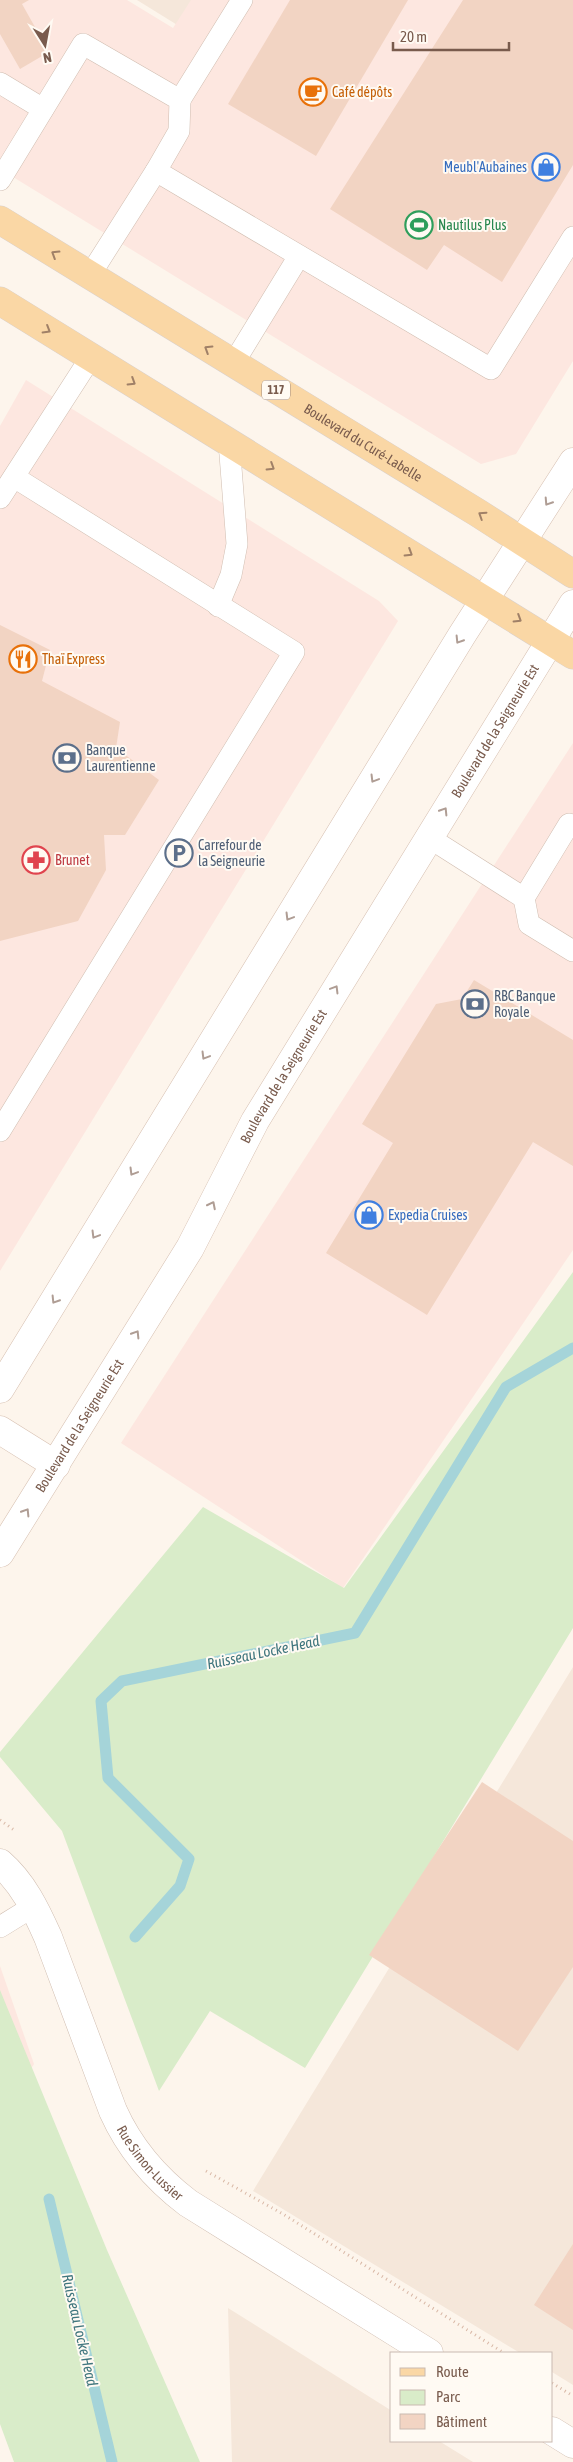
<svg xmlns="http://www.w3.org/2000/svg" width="573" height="2462" viewBox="0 0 573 2462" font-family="'Asap Condensed',sans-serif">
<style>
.residential{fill:#f5e7da}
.commercial{fill:#fde7e0}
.green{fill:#d9ecc9}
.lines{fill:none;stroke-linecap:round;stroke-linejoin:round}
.stream{stroke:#a5d4d9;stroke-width:11}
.building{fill:#f2d4c3}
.service-casing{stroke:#d0bdb0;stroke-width:22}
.minor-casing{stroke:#d0bdb0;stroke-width:29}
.secondary-casing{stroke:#d6bfb0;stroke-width:29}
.primary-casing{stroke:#d9d1cd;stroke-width:29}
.path{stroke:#d8b7a5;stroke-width:3;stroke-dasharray:1 4;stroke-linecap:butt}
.service{stroke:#fff;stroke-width:21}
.minor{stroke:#fff;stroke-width:28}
.secondary{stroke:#fff;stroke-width:28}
.primary{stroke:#fad7a5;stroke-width:28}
.oneway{stroke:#a08067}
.oneway2{stroke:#af9d94}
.labels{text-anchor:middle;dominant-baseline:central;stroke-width:4;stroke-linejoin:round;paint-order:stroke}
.shield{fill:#fffaf3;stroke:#a18b7f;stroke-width:1}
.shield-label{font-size:12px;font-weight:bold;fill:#795b4d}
.food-label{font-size:14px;fill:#c56008;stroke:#fffaf3;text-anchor:start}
.shop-label{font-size:14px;fill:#366cbe;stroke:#fffaf3;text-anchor:end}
.leisure-label{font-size:14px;fill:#27864d;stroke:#fffaf3;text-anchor:start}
.street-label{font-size:14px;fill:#795b4d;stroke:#fffaf3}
.service-label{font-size:14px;fill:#4e5e75;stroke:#fffaf3;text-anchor:start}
.health-label{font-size:14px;fill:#be3a42;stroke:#fffaf3;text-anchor:start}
.water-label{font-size:15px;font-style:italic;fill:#40767e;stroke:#fffaf3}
</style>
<rect width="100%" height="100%" fill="#fdf5ec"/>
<g class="residential">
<polygon points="137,0 205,0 187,31"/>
<polygon points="573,1667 573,2385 552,2372 552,2353 520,2353 253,2191"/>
<polygon points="228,2308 392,2411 392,2441 439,2441 473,2462 232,2462"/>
</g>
<g class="commercial">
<polygon points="0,0 127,0 173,28 191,0 573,0 573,361 516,454 481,464 0,169"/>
<polygon points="26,380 379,601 398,621 0,1271 0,426"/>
<polygon points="573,743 573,1250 343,1588 121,1443"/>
<polygon points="0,1966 34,2064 0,2116"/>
</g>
<g class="green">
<polygon points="573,1272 573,1628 305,2068 210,2011 159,2091 62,1831 0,1757 0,1752 203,1507 344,1588"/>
<polygon points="0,1990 107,2250 200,2462 14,2462 0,2424"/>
</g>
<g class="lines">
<g class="stream">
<polyline points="135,1937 180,1886 189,1859 108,1778 101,1701 122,1681 355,1633 506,1387 573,1348"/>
<polyline points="49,2199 112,2462"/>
</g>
</g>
<g class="building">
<polygon points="0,0 29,0 22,4 49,52 20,69 0,34"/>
<polygon points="290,0 408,0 316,156 228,104"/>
<polygon points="463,0 573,0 573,165 502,282 444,245 427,270 330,209"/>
<polygon points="0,625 50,650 42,681 120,722 116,748 159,780 125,835 104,835 106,870 78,921 0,941"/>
<polygon points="474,980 573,1040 573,1166 533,1142 427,1315 326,1253 393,1143 362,1124 436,1004 462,999"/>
<polygon points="482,1782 573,1841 573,1967 518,2051 369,1955"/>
<polygon points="573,2244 573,2330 534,2305"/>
</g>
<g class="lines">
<g class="service-casing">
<g id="service">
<polyline points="0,83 43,109"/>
<polyline points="180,100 242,0"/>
<polyline points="0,180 83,44 180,100 179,131 156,171"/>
<polyline points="90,275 156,171 491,369 573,237"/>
<polyline points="233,364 299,256"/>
<polyline points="0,498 91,357"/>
<polyline points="218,606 231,575 237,544 229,442"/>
<polyline points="428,837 524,898 569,824 573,826"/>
<polyline points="524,898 529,924 573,951"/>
<polyline points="0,1131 294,652 14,477"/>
<polyline points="0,1927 34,1906"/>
</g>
</g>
<g class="minor-casing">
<g id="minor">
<path id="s1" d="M0,1863C23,1883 36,1910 48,1937L113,2111C130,2149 155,2178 188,2203L429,2353"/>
<polyline points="552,2431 573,2444"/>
</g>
</g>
<g class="secondary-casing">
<g id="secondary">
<polyline points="0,1389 462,635 573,462"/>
<polyline points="0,1430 56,1465"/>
<path id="s2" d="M0,1553L190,1248L255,1121L573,604"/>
</g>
</g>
<g class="primary-casing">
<g id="primary">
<path id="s3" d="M0,220L478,513L573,574"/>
<polyline points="0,301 573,655"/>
</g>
</g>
<g class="path">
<polyline points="0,1820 14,1830"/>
<polyline points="206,2171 283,2214 504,2353"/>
<polyline points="552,2383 573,2396"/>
</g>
<use href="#service" class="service"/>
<use href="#minor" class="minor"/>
<use href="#secondary" class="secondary"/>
<use href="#primary" class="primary"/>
</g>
<defs><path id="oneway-chevron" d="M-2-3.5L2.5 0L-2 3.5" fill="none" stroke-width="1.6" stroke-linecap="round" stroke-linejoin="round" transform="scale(1.25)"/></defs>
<g class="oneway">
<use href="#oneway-chevron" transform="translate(55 254) rotate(-148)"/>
<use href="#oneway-chevron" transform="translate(47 330) rotate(31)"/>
<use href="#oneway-chevron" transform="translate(208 349) rotate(-148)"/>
<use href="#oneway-chevron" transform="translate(132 382) rotate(32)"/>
<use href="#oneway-chevron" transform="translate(271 467) rotate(32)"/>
<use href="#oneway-chevron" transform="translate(482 515) rotate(-147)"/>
<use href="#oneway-chevron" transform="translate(409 553) rotate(32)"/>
<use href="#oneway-chevron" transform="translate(518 619) rotate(32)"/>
</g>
<g class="oneway2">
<use href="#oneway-chevron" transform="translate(548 502) rotate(123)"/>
<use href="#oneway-chevron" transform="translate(459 640) rotate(122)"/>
<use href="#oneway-chevron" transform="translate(374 779) rotate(121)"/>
<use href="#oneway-chevron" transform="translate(444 811) rotate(-58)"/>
<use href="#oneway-chevron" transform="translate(289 917) rotate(121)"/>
<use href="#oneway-chevron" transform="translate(335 989) rotate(-59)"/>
<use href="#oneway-chevron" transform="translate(205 1056) rotate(121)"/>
<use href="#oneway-chevron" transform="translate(133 1172) rotate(121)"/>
<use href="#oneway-chevron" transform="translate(212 1205) rotate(-63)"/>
<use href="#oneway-chevron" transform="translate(95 1235) rotate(121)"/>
<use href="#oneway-chevron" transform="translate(55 1300) rotate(122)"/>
<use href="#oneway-chevron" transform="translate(136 1334) rotate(-58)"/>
<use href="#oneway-chevron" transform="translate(26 1512) rotate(-58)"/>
</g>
<defs>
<g id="cafe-ring" transform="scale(1.4375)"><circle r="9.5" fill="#fffaf3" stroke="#e8710a" stroke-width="1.5"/><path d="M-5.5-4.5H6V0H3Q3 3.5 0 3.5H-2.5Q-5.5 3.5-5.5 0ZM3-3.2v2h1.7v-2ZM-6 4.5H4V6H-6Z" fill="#e8710a"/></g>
<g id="shop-ring" transform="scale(1.4375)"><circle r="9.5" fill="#fffaf3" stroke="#3f7fe0" stroke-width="1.5"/><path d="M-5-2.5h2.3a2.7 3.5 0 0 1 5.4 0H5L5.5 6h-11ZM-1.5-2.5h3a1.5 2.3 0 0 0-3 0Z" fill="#3f7fe0"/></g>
<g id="stadium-ring" transform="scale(1.4375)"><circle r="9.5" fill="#fffaf3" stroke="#2e9e5b" stroke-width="1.5"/><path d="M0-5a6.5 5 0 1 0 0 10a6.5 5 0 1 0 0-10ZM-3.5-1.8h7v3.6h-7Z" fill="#2e9e5b"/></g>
<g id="restaurant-ring" transform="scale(1.4375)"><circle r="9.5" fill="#fffaf3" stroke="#e8710a" stroke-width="1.5"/><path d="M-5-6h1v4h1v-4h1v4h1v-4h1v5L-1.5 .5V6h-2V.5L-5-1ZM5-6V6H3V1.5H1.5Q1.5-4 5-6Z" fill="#e8710a"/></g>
<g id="bank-ring" transform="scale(1.4375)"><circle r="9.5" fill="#fffaf3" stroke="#5c6f8a" stroke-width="1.5"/><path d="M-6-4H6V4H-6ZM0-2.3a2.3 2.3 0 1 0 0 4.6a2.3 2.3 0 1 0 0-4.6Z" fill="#5c6f8a"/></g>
<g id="parking-ring" transform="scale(1.4375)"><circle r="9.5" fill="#fffaf3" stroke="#5c6f8a" stroke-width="1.5"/><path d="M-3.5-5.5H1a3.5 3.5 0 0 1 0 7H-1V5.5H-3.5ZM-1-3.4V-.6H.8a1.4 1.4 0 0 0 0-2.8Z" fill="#5c6f8a"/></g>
<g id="pharmacy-ring" transform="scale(1.4375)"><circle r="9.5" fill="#fffaf3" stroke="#e0444e" stroke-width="1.5"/><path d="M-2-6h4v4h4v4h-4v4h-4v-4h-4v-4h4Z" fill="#e0444e"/></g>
</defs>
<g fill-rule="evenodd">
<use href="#cafe-ring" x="313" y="92"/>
<use href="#shop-ring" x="546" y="167"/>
<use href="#stadium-ring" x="419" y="225"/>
<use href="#restaurant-ring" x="23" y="659"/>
<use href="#bank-ring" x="67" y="758"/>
<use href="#parking-ring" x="179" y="853"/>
<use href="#pharmacy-ring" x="36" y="860"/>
<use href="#bank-ring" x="475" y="1004"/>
<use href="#shop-ring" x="369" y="1215"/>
</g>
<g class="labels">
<rect class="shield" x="262" y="380.5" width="28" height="19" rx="4"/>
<g class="shield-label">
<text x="276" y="390">117</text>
</g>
<g class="food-label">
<text x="332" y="92">Café dépôts</text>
<text x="42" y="659">Thaï Express</text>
</g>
<g class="shop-label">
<text x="527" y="167">Meubl'Aubaines</text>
<text x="388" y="1215" text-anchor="start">Expedia Cruises</text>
</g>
<g class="leisure-label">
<text x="438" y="225">Nautilus Plus</text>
</g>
<g class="street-label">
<text stroke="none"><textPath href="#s3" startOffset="426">Boulevard du Curé-Labelle</textPath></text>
<text stroke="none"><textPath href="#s2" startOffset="960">Boulevard de la Seigneurie Est</textPath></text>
<text stroke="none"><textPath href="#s2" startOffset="555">Boulevard de la Seigneurie Est</textPath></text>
<text stroke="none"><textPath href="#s2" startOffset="150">Boulevard de la Seigneurie Est</textPath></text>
<text stroke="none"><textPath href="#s1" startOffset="339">Rue Simon-Lussier</textPath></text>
</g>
<g class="service-label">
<text x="86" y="750">Banque<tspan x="86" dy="16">Laurentienne</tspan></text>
<text x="198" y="845">Carrefour de<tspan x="198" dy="16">la Seigneurie</tspan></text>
<text x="494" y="996">RBC Banque<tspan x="494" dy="16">Royale</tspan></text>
</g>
<g class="health-label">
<text x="55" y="860">Brunet</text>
</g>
<g class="water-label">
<text transform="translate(263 1652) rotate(-12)">Ruisseau Locke Head</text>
<text transform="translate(80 2330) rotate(77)">Ruisseau Locke Head</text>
</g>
</g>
<rect x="390" y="2352" width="162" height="90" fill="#fffaf3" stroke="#c9bab1"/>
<rect x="400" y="2368" width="25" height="8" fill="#fad7a5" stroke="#c9bab1"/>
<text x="436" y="2377" font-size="15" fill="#795b4d">Route</text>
<rect x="400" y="2390" width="25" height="15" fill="#d9ecc9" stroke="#c9bab1"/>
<text x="436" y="2402" font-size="15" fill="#795b4d">Parc</text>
<rect x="400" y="2414" width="25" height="15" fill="#f2d4c3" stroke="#c9bab1"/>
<text x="436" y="2427" font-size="15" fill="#795b4d">Bâtiment</text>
<g transform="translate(45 45) rotate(169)" stroke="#fffaf3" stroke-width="4" paint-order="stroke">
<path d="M0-4L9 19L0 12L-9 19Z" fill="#795b4d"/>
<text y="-8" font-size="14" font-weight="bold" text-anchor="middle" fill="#795b4d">N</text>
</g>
<path d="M393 42v8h116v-8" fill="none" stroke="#795b4d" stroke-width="2.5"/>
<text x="400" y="42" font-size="15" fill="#795b4d" stroke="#fffaf3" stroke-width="4" paint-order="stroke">20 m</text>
</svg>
